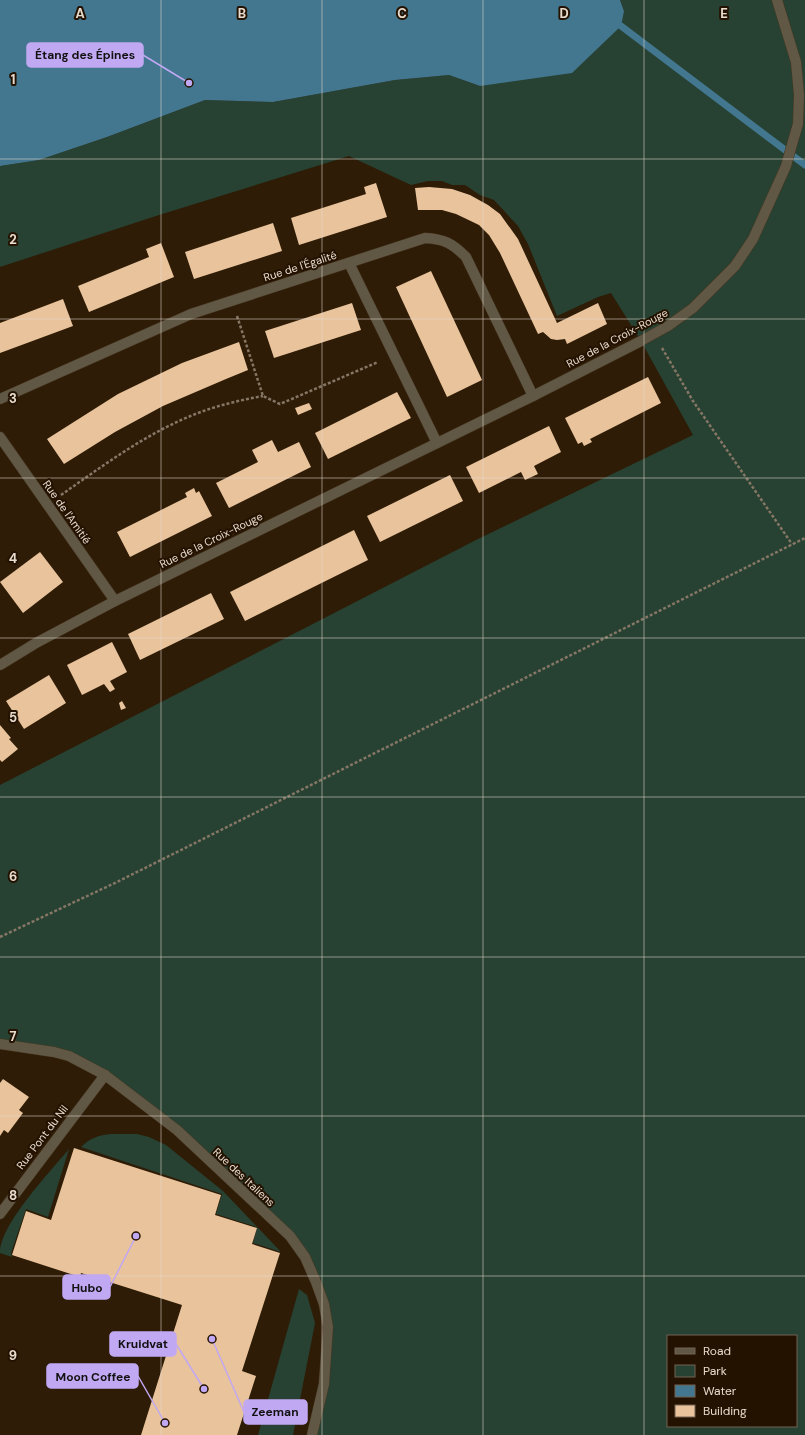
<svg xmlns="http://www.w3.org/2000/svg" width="805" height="1435" viewBox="0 0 805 1435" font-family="'DM Sans',sans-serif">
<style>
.green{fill:#274232;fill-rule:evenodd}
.water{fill:#43778f}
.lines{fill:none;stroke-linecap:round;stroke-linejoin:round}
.stream{stroke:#43778f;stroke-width:7}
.building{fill:#e9c39c}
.street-casing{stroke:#483722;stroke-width:11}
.path{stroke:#857665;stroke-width:2.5;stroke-dasharray:3 2;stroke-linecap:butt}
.street{stroke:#605845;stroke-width:10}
.grid{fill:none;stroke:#e8dccf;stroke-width:1;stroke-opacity:0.55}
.labels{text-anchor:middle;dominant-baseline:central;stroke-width:4;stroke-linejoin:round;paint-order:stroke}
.street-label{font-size:11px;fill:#e8dccf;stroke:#241200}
.grid-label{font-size:13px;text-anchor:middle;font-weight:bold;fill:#e8dccf;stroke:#241200;stroke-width:4;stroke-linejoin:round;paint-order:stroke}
.leader{fill:none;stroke:#c1a8f3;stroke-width:1.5}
.callout-dot{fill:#c1a8f3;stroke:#241200;stroke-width:1.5}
.callout{fill:#c1a8f3;stroke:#c1a8f3;stroke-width:1.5}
.callout-label{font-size:12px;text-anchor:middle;font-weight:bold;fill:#111}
</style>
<rect width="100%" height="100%" fill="#2e1c06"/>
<g class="green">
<path d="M620,0H805V1435H312L328,1327L305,1257L177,1130L81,1062L0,1044V785L476,540L693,435L641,341L611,293L598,297L557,316L528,244L518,226L494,200L480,195L465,185H452L442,181H428L411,185L349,156L159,215L0,267V166L39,160L107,137L205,100L273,102L395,80L449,75L480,86L624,11ZM668,1336H796V1426H668Z"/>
<path d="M110,1134H137L149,1137L166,1145L223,1191L281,1252L253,1243L257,1227L216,1214L222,1194L81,1147C90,1138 97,1136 110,1134Z"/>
<path d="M69,1149L48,1217L26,1209L11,1253L12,1257L0,1253C0,1224 51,1171 69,1149Z"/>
<polygon points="299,1289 307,1295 315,1323 293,1435 258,1435"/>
</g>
<polygon class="water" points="0,0 620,0 624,11 621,26 572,73 480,86 449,75 395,80 273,102 205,100 107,137 39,160 0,166"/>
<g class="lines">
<polyline class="stream" points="621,26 805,165"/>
</g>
<g class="building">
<polygon points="376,183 387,217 299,245 291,218 366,194 364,187"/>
<polygon points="429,187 452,189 470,195 488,205 500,214 518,239 557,323 598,303 607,324 567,344 565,339 557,340 551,339 543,332 538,334 500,253 489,235 479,225 456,214 442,210 418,210 415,188"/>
<polygon points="273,223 282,251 194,279 185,252"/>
<polygon points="161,243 174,277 89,312 78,286 149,257 146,249"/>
<polygon points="431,271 482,380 447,397 396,287"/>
<polygon points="63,299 73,326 0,353 0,323"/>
<polygon points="352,303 361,330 274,358 265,331"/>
<polygon points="239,342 248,370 226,379 163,406 115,432 64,464 47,439 118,394 182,363"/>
<polygon points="648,377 661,403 590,439 592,442 584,446 582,442 578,444 565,418"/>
<polygon points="397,392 411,418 328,459 315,433"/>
<polygon points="309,403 312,409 298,415 295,408"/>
<polygon points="549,426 561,452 534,466 538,474 525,480 521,472 479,493 466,467"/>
<polygon points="272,440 278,452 299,442 311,467 229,508 216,483 258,462 252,450"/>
<polygon points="450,475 463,501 380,542 367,516"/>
<polygon points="194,488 196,493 199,491 212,516 130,557 117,532 187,497 185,493"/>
<polygon points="354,530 368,560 245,621 230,592"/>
<polygon points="40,552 63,582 23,613 0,582"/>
<polygon points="211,593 224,619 140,660 128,634"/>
<polygon points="112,642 127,672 110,681 115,689 110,692 104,684 82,695 67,665"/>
<polygon points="49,675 66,703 24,729 6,701"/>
<polygon points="122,701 126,708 121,710 119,703"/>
<polygon points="0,725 11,738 9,739 18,749 2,762 0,760"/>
<polygon points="3,1079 29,1097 19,1110 23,1113 8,1133 4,1130 0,1136 0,1083"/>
<polygon points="74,1148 221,1195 215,1215 257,1228 252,1244 280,1253 242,1371 256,1376 237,1435 141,1435 182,1305 81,1273 80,1277 12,1255 26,1211 51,1220"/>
</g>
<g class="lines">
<g class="street-casing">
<g id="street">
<polyline points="349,263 437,443"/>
<path d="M0,399L191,314L425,238C444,239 452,243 466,257L533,396"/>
<polyline points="0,437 115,601"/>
<polyline points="0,665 36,643 115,601 533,396 641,341 668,326 693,308 735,266 753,239 786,166 793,141 798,124 799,95 796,62 777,0"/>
<polyline points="0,1044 54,1052 69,1056 105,1075 177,1130 290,1236 305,1257 316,1282 324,1304 328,1327 324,1384 312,1435"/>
<polyline points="0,1214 105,1075"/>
</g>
</g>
<g class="path">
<polyline points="237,316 263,396 280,404 378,362"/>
<polyline points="662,348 693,401 792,544"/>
<path d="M61,495C104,465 148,432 198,413C219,405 241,400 263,396"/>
<polyline points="0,937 117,882 805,538"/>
</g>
<use href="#street" class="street"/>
</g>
<path class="grid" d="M161,0V1435M322,0V1435M483,0V1435M644,0V1435M0,159H805M0,319H805M0,478H805M0,638H805M0,797H805M0,957H805M0,1116H805M0,1276H805"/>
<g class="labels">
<g class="street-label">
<text transform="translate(300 266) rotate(-18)">Rue de l'Égalité</text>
<text transform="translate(617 338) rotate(-28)">Rue de la Croix-Rouge</text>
<text transform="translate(67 512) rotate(55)">Rue de l'Amitié</text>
<text transform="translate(211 540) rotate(-26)">Rue de la Croix-Rouge</text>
<text transform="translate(42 1137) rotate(-53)">Rue Pont du Nil</text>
<text transform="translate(244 1177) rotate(43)">Rue des Italiens</text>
</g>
</g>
<g class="grid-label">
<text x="80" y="18">A</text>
<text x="242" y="18">B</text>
<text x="402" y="18">C</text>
<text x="564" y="18">D</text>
<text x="724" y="18">E</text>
<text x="13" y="84">1</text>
<text x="13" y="244">2</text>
<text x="13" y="403">3</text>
<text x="13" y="563">4</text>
<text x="13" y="722">5</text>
<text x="13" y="881">6</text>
<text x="13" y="1041">7</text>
<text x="13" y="1200">8</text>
<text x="13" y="1360">9</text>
</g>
<path class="leader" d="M189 83L143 55M136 1236L110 1287M204 1389L176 1344M165 1423L138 1376M212 1339L244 1412"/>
<g class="callout-dot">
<circle cx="189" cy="83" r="4"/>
<circle cx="136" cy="1236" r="4"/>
<circle cx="204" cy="1389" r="4"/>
<circle cx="165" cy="1423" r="4"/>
<circle cx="212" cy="1339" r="4"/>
</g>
<g class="callout">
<rect x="27" y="43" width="116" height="24" rx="4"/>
<rect x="63" y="1275" width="47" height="24" rx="4"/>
<rect x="110" y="1332" width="66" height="24" rx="4"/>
<rect x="47" y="1364" width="91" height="24" rx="4"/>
<rect x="244" y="1400" width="63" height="24" rx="4"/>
</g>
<g class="callout-label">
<text x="85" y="59">Étang des Épines</text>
<text x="87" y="1292">Hubo</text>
<text x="143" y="1348">Kruidvat</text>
<text x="93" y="1381">Moon Coffee</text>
<text x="275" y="1416">Zeeman</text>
</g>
<rect x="667" y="1335" width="130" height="92" fill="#241200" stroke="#726353"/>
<rect x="675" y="1348" width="20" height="6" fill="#605845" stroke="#726353"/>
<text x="703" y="1355" font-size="12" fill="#e8dccf">Road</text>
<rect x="675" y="1365" width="20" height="12" fill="#274232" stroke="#726353"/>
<text x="703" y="1375" font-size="12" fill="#e8dccf">Park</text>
<rect x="675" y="1385" width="20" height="12" fill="#43778f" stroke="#726353"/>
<text x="703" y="1395" font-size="12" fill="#e8dccf">Water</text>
<rect x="675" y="1405" width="20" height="12" fill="#e9c39c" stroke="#726353"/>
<text x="703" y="1415" font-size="12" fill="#e8dccf">Building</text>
</svg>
